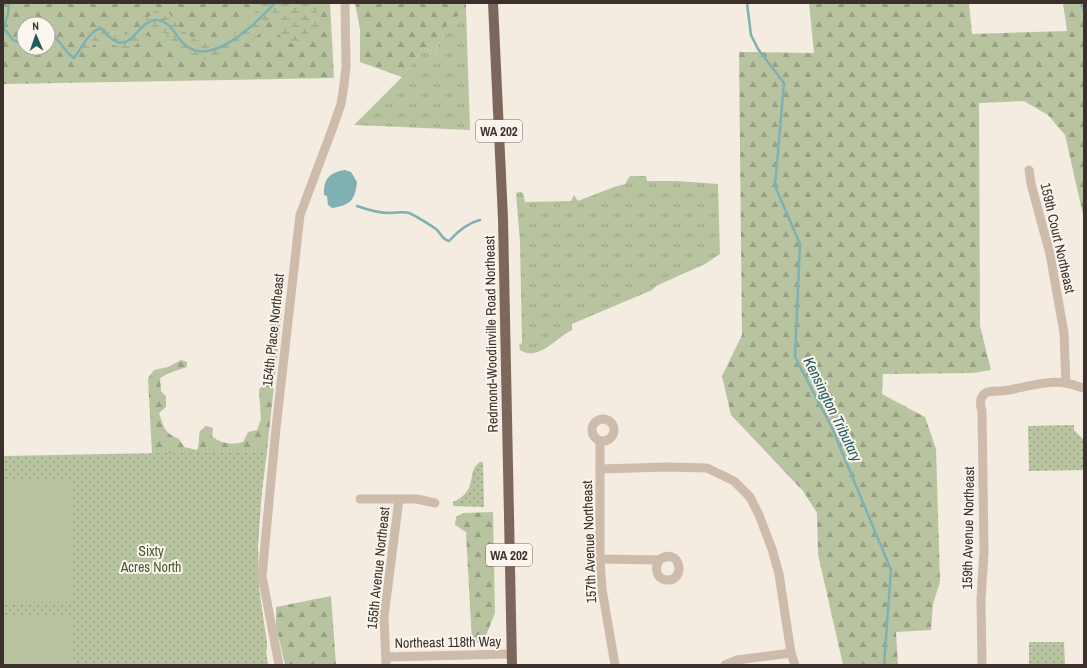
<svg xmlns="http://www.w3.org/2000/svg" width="1087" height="668" viewBox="0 0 1087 668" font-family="'Archivo Narrow',sans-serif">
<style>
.grass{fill:url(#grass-tufts)}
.forest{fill:url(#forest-firs);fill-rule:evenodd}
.wetland{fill:url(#wetland-marsh)}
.park{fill:url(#park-dots)}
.garden{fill:#b8c4a0}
.water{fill:#7fb0b2}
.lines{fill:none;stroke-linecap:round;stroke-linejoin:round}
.stream{stroke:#7fb0b2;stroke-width:2.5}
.minor{stroke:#cdbbac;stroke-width:9}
.major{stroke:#7d675c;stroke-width:10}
.labels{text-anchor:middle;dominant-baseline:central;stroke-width:4;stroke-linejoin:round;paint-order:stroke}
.shield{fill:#fbf5ee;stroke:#756b66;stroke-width:1}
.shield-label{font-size:13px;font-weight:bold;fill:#3b302b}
.street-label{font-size:14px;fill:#3b302b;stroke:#fbf5ee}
.park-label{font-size:14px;fill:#4a5a2e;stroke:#fbf5ee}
.water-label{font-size:15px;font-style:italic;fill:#1f5a5e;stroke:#fbf5ee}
</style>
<defs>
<pattern id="grass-tufts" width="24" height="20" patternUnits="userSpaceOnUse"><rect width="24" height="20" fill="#b8c4a0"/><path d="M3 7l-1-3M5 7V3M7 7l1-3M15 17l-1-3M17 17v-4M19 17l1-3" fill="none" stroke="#97a083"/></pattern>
<pattern id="forest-firs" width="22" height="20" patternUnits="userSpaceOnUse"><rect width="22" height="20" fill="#b8c4a0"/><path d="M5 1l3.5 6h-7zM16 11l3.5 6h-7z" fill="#97a083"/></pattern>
<pattern id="wetland-marsh" width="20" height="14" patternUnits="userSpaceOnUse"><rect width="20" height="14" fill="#b8c4a0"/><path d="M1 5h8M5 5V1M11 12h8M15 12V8" fill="none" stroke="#97a083"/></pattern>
<pattern id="park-dots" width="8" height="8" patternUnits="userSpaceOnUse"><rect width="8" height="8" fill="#b8c4a0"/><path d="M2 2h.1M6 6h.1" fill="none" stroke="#97a083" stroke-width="1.8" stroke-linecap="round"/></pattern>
</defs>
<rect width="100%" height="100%" fill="#f4ebe1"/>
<g class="grass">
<polygon points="466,10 470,130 354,125 402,77 423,48 436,52 448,23"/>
<path d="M630,176H646L647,181H677L718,184L720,254L705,264L656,286L652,290L572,324V330C556,338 538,362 520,350L519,345L522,343L520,242L516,193L520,192L523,193L525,202L571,201L574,195L578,201L614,187L625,184Z"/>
</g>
<g class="forest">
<path d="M3,3H330L334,78L3,84ZM24,24H48V48H24Z"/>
<polygon points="355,3 466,3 466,10 448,23 436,52 423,48 402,77 360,62 360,29"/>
<polygon points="809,3 969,3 972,34 1067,31 1063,3 1084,3 1084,219 1065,135 1048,115 1024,101 979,103 980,326 991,370 973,373 883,374 882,394 925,417 936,449 940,582 933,604 931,630 896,632 898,665 843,665 818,554 817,513 803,491 731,415 722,376 742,335 739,52 814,53"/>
<path d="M278,307L282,310L267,451L262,489L258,545L259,589L267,644L266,652L268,665L152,453L148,378L154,370L168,367L181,360L187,362V367L169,373L160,378L161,391L166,396V407L159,413C164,427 164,433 179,439L184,447L197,450C200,444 198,438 200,431L206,426L213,428L212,436C221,444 231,445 243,442L248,432L257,430L261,419L259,389L266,383L264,370L273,345L270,330L272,311Z"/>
<polygon points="493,512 495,613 483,643 472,643 466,532 455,525 456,517 463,513"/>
<polygon points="331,596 336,665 285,665 276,626 276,607"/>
</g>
<g class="wetland">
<polygon points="263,3 319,3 316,12 323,20 321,33 309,33 305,42 288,43 278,34 285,24 270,21 257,36 231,55 200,60 179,54 167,34 153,30 141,23 155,11 169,13 182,30 196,40 212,43 233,36"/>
<polygon points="99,25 111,30 120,36 134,31 150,37 140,41 130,50 99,41 84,53 78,47 90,29"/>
</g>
<g class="park">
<polygon points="1074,425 1074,430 1084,440 1084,470 1029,471 1028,426"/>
<path d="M267,451C262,491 256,533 258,574C259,597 264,621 267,644L266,652L268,665H3V456Z"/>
<path d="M480,462H483L484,507L453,506V502C480,490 465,472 480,462Z"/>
<polygon points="1029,642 1064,642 1065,665 1029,665"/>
</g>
<g class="garden">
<polygon points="71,479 73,602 3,603 3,480"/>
<polygon points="73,616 74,665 3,665 3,617"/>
</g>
<path class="water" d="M345,170L351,172L357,182C355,200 351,205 332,208L328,205L327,196L324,195C323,179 330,172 345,170Z"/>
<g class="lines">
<g class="stream">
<polyline points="747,3 751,35 758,49 784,83 775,186 800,244 795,357 832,428 891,570 884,665"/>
<polyline points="1082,3 1084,11"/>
<polyline points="3,27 13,40 24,44"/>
<polyline points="3,27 8,15 9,3"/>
<path d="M48,28L68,53L74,58C82,48 88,32 101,28C131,66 135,18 158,20C172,22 176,38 186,46C214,67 258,21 275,3"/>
<path d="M357,206C368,210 378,213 390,213C397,213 402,211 409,213C414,215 430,225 436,229C441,233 442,240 449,241C458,231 467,223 480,220"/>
</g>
<g class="minor">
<polyline points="1029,170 1031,184 1050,254 1064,333 1066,383"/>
<circle cx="603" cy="430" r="11"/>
<polyline points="600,441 600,559 602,589 615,665"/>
<polyline points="600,469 667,467 707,468 734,481 750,497 759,515 772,549 779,574 791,653 795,665"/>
<polyline points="360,499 417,499 435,503"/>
<path d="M600,559L659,560C681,545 687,582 666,580C655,578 655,567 659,560"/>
<polyline points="386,657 511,654"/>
<polyline points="279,665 262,576 276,428 300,215 333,127 341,104 344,85 346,66 345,3"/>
<polyline points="386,665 384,617 399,499"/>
<polyline points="725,665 737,660 791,653"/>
<path d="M982,665L981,600L984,552L982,411C980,405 979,399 984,394C989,390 996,391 1002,391C1024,388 1044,380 1066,383C1072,384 1078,387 1084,388"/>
</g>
<polyline class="major" points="493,3 503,219 512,665"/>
</g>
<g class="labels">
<g class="shield">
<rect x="476" y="120" width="46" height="22" rx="3"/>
<rect x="486" y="544" width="46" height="22" rx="3"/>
</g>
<g class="shield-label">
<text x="499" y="131">WA 202</text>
<text x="509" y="555">WA 202</text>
</g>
<g class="street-label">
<text transform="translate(1058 238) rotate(77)">159th Court Northeast</text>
<text transform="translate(273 330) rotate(-84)">154th Place Northeast</text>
<text transform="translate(491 334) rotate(-91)">Redmond-Woodinville Road Northeast</text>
<text transform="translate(968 528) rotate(-89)">159th Avenue Northeast</text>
<text transform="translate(589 542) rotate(-92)">157th Avenue Northeast</text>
<text transform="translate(378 568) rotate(-84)">155th Avenue Northeast</text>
<text transform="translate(448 642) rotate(-1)">Northeast 118th Way</text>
</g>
<g class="park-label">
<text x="151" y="551">Sixty<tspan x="151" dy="16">Acres North</tspan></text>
</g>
<g class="water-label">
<text transform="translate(833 409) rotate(64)">Kensington Tributary</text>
</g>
</g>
<rect width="1087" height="668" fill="none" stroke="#3b302b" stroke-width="8"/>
<g transform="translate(36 36) rotate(358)"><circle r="19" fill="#fbf5ee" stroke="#aea6a0"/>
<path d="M0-3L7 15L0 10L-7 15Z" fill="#1f5a5e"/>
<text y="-6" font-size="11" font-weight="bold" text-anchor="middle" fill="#3b302b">N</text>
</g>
</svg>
